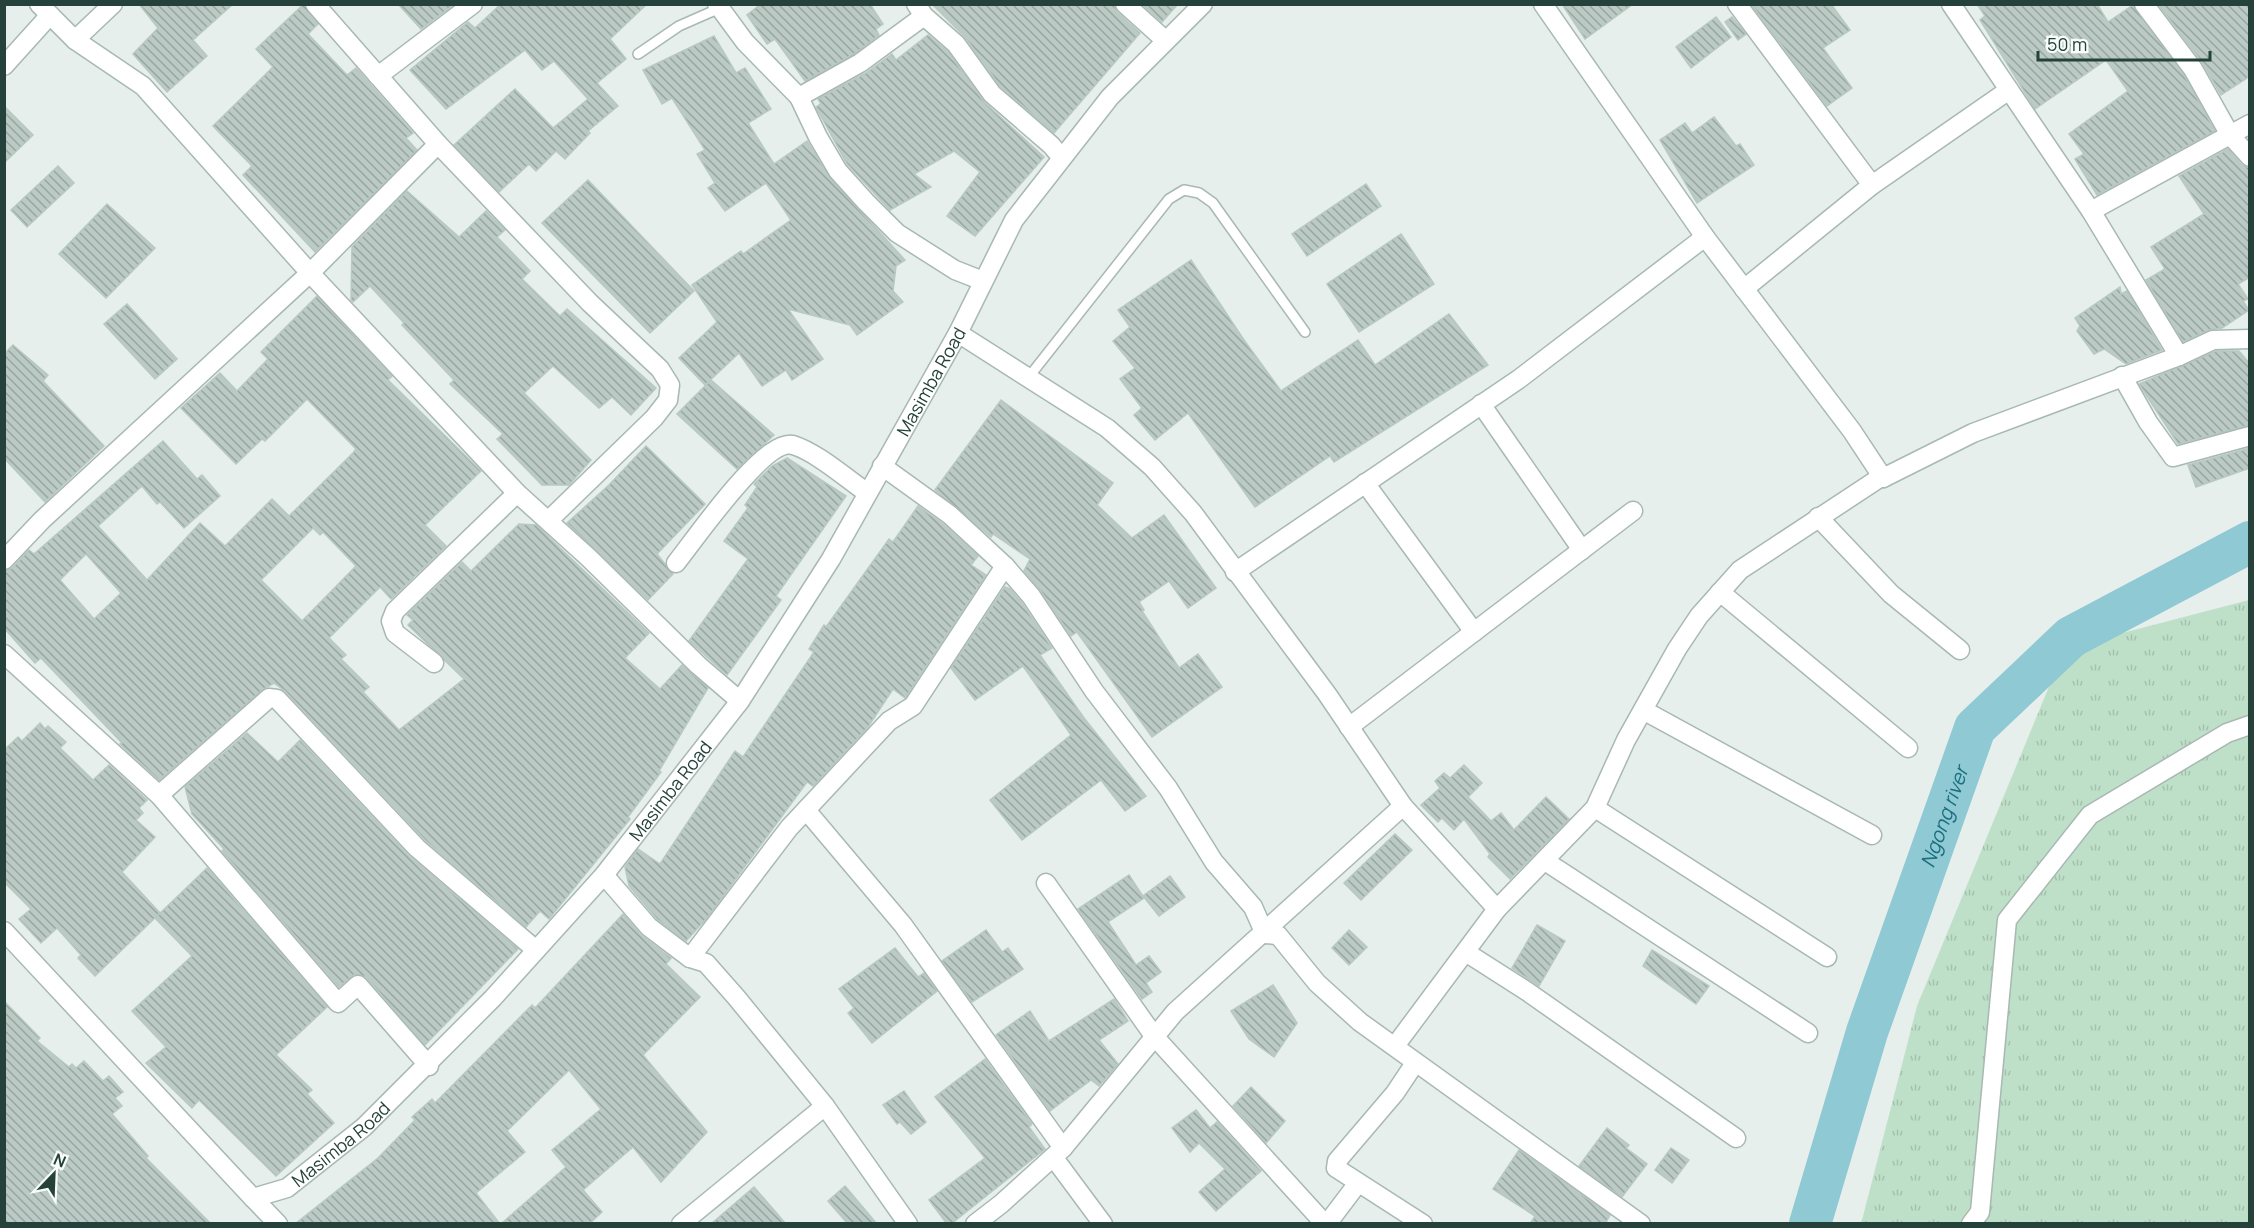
<svg xmlns="http://www.w3.org/2000/svg" width="2254" height="1228" viewBox="0 0 2254 1228" font-family="Manrope,sans-serif">
<style>
.grass{fill:url(#grass-tufts)}
.lines{fill:none;stroke-linecap:round;stroke-linejoin:round}
.river{stroke:#8ec9d4;stroke-width:42}
.building{fill:url(#building-back-hatch);stroke:#b8c9c2;stroke-width:1.5;fill-rule:evenodd}
.service-casing{stroke:#a8b8b2;stroke-width:12}
.minor-casing{stroke:#a8b8b2;stroke-width:21}
.tertiary-casing{stroke:#a8b8b2;stroke-width:21}
.service{stroke:#fff;stroke-width:9}
.minor{stroke:#fff;stroke-width:18}
.tertiary{stroke:#fff;stroke-width:18}
.labels{text-anchor:middle;dominant-baseline:central;stroke-width:4.5;stroke-linejoin:round;paint-order:stroke}
.street-label{font-size:18px;fill:#24423a;stroke:#f7fbf9}
.water-label{font-size:20px;font-style:italic;fill:#1c6f80;stroke:#f7fbf9}
</style>
<defs>
<pattern id="grass-tufts" width="24" height="20" patternUnits="userSpaceOnUse" patternTransform="scale(1.5)"><rect width="24" height="20" fill="#bfe0c8"/><path d="M3 7l-1-3M5 7V3M7 7l1-3M15 17l-1-3M17 17v-4M19 17l1-3" fill="none" stroke="#a4c1ad"/></pattern>
<pattern id="building-back-hatch" width="6" height="6" patternUnits="userSpaceOnUse" patternTransform="scale(1.5)"><rect width="6" height="6" fill="#bbcac4"/><path d="M-1 5l2 2M0 0l6 6M5-1l2 2" fill="none" stroke="#98a6a0"/></pattern>
</defs>
<rect width="100%" height="100%" fill="#e6efeb"/>
<polygon class="grass" points="2249,600 2249,1223 1861,1224 1917,1006 2065,648"/>
<g class="lines">
<path class="river" id="s1" d="M1810,1224L1867,1032L1975,728L2071,637L2250,542"/>
</g>
<g class="building">
<polygon points="139,4 233,4 193,40 207,56 167,92 133,54 158,28"/>
<polygon points="304,4 318,24 308,34 347,75 356,68 413,133 406,138 417,150 315,252 243,175 252,166 213,126 273,67 256,49"/>
<polygon points="398,4 453,4 453,5 421,29"/>
<polygon points="501,4 647,4 610,39 626,59 597,83 618,106 588,131 590,133 565,159 556,151 536,171 529,164 499,192 454,145 515,89 553,128 588,99 554,61 542,70 525,50 446,109 410,70 468,22 475,28"/>
<polygon points="761,4 870,4 883,24 876,29 879,35 854,54 805,81 775,39 767,44 747,15"/>
<polygon points="932,4 1114,4 1117,12 1140,33 1054,133 1000,86 965,37"/>
<polygon points="1142,4 1178,4 1162,22"/>
<polygon points="1562,4 1633,4 1585,39"/>
<polygon points="1751,4 1831,4 1850,30 1823,48 1852,88 1827,106"/>
<polygon points="1977,4 2097,4 2108,22 2133,5 2184,75 2215,131 2097,195 2075,159 2084,154 2069,134 2128,91 2106,60 2035,109 1980,20 1985,16"/>
<polygon points="2158,4 2250,4 2250,76 2221,95 2202,62"/>
<polygon points="1716,17 1731,37 1691,68 1676,47"/>
<polygon points="1732,17 1746,34 1738,40 1725,22"/>
<polygon points="928,35 948,52 984,102 1044,157 975,236 947,216 980,172 954,151 914,174 931,187 890,210 847,164 816,107 821,104 818,99 866,73 892,54 896,60"/>
<polygon points="714,36 736,73 745,68 771,109 748,123 774,164 807,141 830,178 905,260 896,266 893,291 903,302 857,335 850,325 788,309 823,359 792,380 786,370 762,386 739,353 705,385 679,358 717,322 692,285 741,251 743,254 791,220 766,183 725,211 708,188 715,183 697,154 705,150 672,98 662,104 643,70"/>
<polygon points="4,106 33,135 4,163"/>
<polygon points="1714,117 1736,146 1740,144 1754,165 1697,203 1660,140 1685,123 1692,133"/>
<polygon points="2228,149 2242,165 2250,168 2250,277 2238,284 2248,299 2243,301 2249,310 2222,328 2209,330 2183,342 2146,280 2165,269 2151,247 2204,214 2179,176"/>
<polygon points="58,166 74,183 27,227 11,210"/>
<polygon points="588,180 694,291 650,333 542,223"/>
<polygon points="1366,184 1381,206 1307,256 1292,234"/>
<polygon points="407,191 459,237 486,211 505,230 497,237 530,271 522,279 560,316 567,309 656,388 631,415 612,397 599,408 553,366 524,393 591,460 569,485 542,485 497,439 503,434 450,384 454,380 402,325 404,323 370,286 353,302 351,300 352,247"/>
<polygon points="107,204 155,248 106,298 59,254"/>
<polygon points="1401,234 1434,284 1359,332 1327,284"/>
<polygon points="1191,260 1244,340 1281,391 1358,340 1375,365 1449,314 1488,365 1334,462 1330,456 1255,507 1188,413 1155,440 1134,415 1142,408 1120,379 1135,368 1113,341 1130,327 1118,310"/>
<polygon points="2120,287 2121,294 2127,291 2162,350 2126,364 2104,349 2094,354 2077,331 2080,326 2075,318"/>
<path d="M317,296L392,376L388,380L481,471L425,525L446,546L391,599L380,587L329,638L346,655L341,659L369,687L363,692L399,730L464,679L408,625L413,620L407,615L462,562L471,571L519,524L536,525L649,633L625,658L660,689L682,665L708,688L659,771L661,772L628,817L630,819L549,919L540,911L526,927L425,840L285,691L274,683L262,690L159,780L120,744L122,743L41,658L35,663L4,628V571L12,568L29,550L34,554L163,441L197,479L202,475L220,496L184,528L160,502L157,504L142,486L98,526L147,580L200,523L225,546L272,499L289,516L353,453L356,449L307,399L265,441L262,439L236,464L181,408L220,373L237,391L268,359L261,352ZM313,528L320,535L323,532L356,566L302,621L261,580ZM86,554L121,593L94,619L60,580Z"/>
<polygon points="127,304 177,359 155,379 104,324"/>
<polygon points="13,345 48,375 43,381 104,446 45,502 4,458 4,354"/>
<polygon points="2216,351 2239,351 2250,364 2250,425 2178,444 2139,384"/>
<polygon points="711,380 774,435 737,469 677,414"/>
<polygon points="1001,400 1113,483 1097,505 1132,538 1164,515 1216,588 1188,608 1169,581 1139,602 1144,610 1142,611 1179,668 1198,654 1222,687 1152,737 1077,632 1071,636 1040,590 1024,571 1030,559 993,534 991,537 935,490"/>
<polygon points="646,446 705,504 657,554 673,574 648,600 567,523 609,485"/>
<polygon points="2250,448 2250,468 2196,487 2188,465"/>
<polygon points="787,458 846,496 776,596 781,600 727,675 689,641 748,559 724,541 748,508 745,505 757,487 754,484 772,466"/>
<polygon points="918,506 943,524 978,556 971,565 986,575 905,698 893,689 868,727 813,786 807,782 707,918 686,941 657,919 629,886 625,867 638,849 660,864 735,751 743,757 814,652 809,649 824,625 826,627 889,539 893,542"/>
<polygon points="1005,587 1010,589 1022,603 1052,648 1040,655 1084,718 1146,796 1125,811 1101,780 1022,840 990,800 1071,735 1023,666 975,700 951,668"/>
<polygon points="40,723 45,729 48,726 66,742 60,748 93,780 109,765 147,800 139,808 143,813 136,820 155,837 122,872 160,913 95,976 78,958 81,955 57,928 41,943 19,919 31,909 4,882 4,750 18,737 22,741"/>
<polygon points="247,733 278,762 300,740 409,856 518,949 425,1045 366,977 355,974 339,987 222,851 224,849 192,814 185,787"/>
<polygon points="1464,765 1482,783 1468,797 1491,821 1501,813 1514,830 1546,797 1569,819 1510,879 1488,857 1490,854 1464,819 1454,830 1442,818 1438,822 1421,805 1440,788 1435,781 1444,773 1450,778"/>
<polygon points="1395,834 1412,850 1361,900 1344,883"/>
<polygon points="207,868 327,1007 276,1055 312,1090 307,1094 334,1123 276,1176 199,1100 192,1108 146,1063 166,1047 132,1011 192,956 155,918"/>
<polygon points="1129,875 1144,898 1108,922 1136,965 1149,956 1161,972 1146,983 1152,992 1142,999 1078,909"/>
<polygon points="1170,876 1185,897 1159,916 1143,896"/>
<polygon points="623,914 642,936 671,958 666,964 700,997 643,1055 707,1132 661,1182 633,1147 583,1190 602,1212 589,1224 501,1224 566,1167 552,1150 601,1109 569,1070 507,1131 525,1152 476,1193 500,1224 295,1224 378,1158 415,1120 412,1117 432,1099 435,1103 532,1005 535,1008"/>
<polygon points="1537,925 1565,941 1539,986 1512,968"/>
<polygon points="986,930 1002,952 1008,948 1023,969 972,1002 942,961"/>
<polygon points="1349,930 1367,947 1349,965 1332,948"/>
<polygon points="895,948 918,977 924,973 937,991 872,1043 848,1013 854,1008 839,989"/>
<polygon points="1652,950 1709,986 1696,1004 1643,966"/>
<polygon points="1273,985 1297,1023 1274,1057 1249,1039 1231,1011"/>
<polygon points="1114,999 1128,1021 1099,1040 1118,1064 1099,1086 1091,1080 1050,1111 996,1035 1030,1011 1049,1041"/>
<polygon points="4,1001 40,1038 37,1041 69,1067 72,1064 76,1068 84,1061 103,1081 109,1076 123,1092 115,1098 122,1106 112,1114 148,1156 146,1158 211,1224 4,1224"/>
<polygon points="985,1059 1032,1124 1029,1127 1045,1149 951,1224 947,1224 929,1200 985,1158 935,1097"/>
<polygon points="1251,1087 1285,1121 1266,1143 1233,1106"/>
<polygon points="904,1091 926,1122 911,1134 900,1122 897,1124 883,1105"/>
<polygon points="1196,1110 1210,1128 1217,1122 1261,1171 1216,1211 1199,1192 1225,1169 1199,1143 1190,1152 1172,1128"/>
<polygon points="1607,1128 1629,1145 1626,1148 1647,1164 1622,1197 1579,1166"/>
<polygon points="1671,1148 1689,1160 1672,1183 1655,1170"/>
<polygon points="1519,1150 1610,1215 1605,1224 1530,1224 1535,1216 1493,1189"/>
<polygon points="845,1186 877,1224 848,1224 828,1201"/>
<polygon points="754,1187 786,1224 711,1224"/>
</g>
<g class="lines">
<g class="service-casing">
<g id="service">
<polyline points="638,54 679,26 720,8"/>
<polyline points="1028,378 1169,199 1184,190 1199,193 1213,203 1305,332"/>
</g>
</g>
<g class="minor-casing">
<g id="minor">
<polyline points="39,4 75,40 143,86 310,273 517,493 589,558 698,665 740,701"/>
<polyline points="717,4 745,42 799,97 818,137 838,171 866,202 897,233 955,270 983,281"/>
<polyline points="916,4 924,16 956,44 992,94 1051,145 1062,158"/>
<polyline points="1125,4 1165,40"/>
<polyline points="1543,4 1705,237 1852,431 1883,478"/>
<polyline points="1737,4 1872,185"/>
<polyline points="1951,4 2091,211 2179,356"/>
<polyline points="2144,4 2193,69 2230,135 2250,157"/>
<polyline points="75,40 113,4"/>
<polyline points="4,66 50,15"/>
<polyline points="378,76 473,4"/>
<polyline points="799,97 860,63 924,16"/>
<polyline points="438,144 590,303 660,369 670,385 668,400 654,418 549,520"/>
<polyline points="2091,211 2250,124"/>
<polyline points="1744,289 1872,185 2009,90"/>
<polyline points="958,333 1107,428 1152,467 1193,513 1327,694 1403,806 1497,909 1395,1046"/>
<polyline points="2122,376 2148,422 2173,457 2250,436"/>
<polyline points="1481,404 1582,550"/>
<polyline points="882,466 950,515 1005,566 1031,596 1094,691 1168,788 1214,862 1253,907 1265,934"/>
<polyline points="1365,483 1474,632"/>
<polyline points="1818,517 1891,594 1960,650"/>
<polyline points="4,560 42,520 310,273 438,144 315,4"/>
<path d="M676,563C694,541 764,438 793,445C816,452 846,478 866,492"/>
<polyline points="1235,572 1519,379 1705,237"/>
<polyline points="1720,592 1908,748"/>
<polyline points="4,654 159,795 269,698 277,699 417,848 536,950"/>
<polyline points="434,663 395,633 391,621 395,611 517,493"/>
<polyline points="1643,710 1872,835"/>
<polyline points="1349,727 1633,511"/>
<polyline points="159,795 338,1003 358,985 429,1066"/>
<polyline points="1595,808 1827,957"/>
<polyline points="806,810 903,925 1063,1148"/>
<polyline points="1545,861 1808,1033"/>
<polyline points="604,875 649,927 690,958 706,963 736,997 825,1106 908,1224"/>
<polyline points="1046,883 1154,1036 1325,1224"/>
<polyline points="1497,909 1595,808 1626,740 1677,649 1699,616 1740,570 1881,477 1883,478 1973,433 2179,356 2213,340 2250,339"/>
<polyline points="1265,934 1278,935 1317,983 1360,1022 1641,1224"/>
<polyline points="1467,953 1528,992 1736,1138"/>
<polyline points="690,958 789,828 889,721 913,706 1005,566"/>
<polyline points="1415,1063 1395,1093 1337,1161 1336,1168 1423,1224"/>
<polyline points="1054,1158 1103,1224"/>
<polyline points="253,1198 278,1224"/>
<polyline points="681,1224 825,1106"/>
<polyline points="975,1224 1001,1204 1063,1148 1175,1012 1403,806"/>
<polyline points="1327,1224 1358,1183"/>
<polyline points="1971,1224 1980,1212 2007,920 2090,815 2227,733 2250,725"/>
</g>
</g>
<g class="tertiary-casing">
<g id="tertiary">
<path id="s2" d="M4,931L253,1198L287,1188L364,1127L493,998L604,875L740,701L831,559L958,333L1014,220L1110,97L1203,4"/>
</g>
</g>
<use href="#service" class="service"/>
<use href="#minor" class="minor"/>
<use href="#tertiary" class="tertiary"/>
</g>
<g class="labels">
<g class="street-label">
<text stroke="none"><textPath href="#s2" startOffset="1440">Masimba Road</textPath></text>
<text stroke="none"><textPath href="#s2" startOffset="954">Masimba Road</textPath></text>
<text stroke="none"><textPath href="#s2" startOffset="470">Masimba Road</textPath></text>
</g>
<g class="water-label">
<text stroke="none"><textPath href="#s1" startOffset="429">Ngong river</textPath></text>
</g>
</g>
<rect width="2254" height="1228" fill="none" stroke="#24423a" stroke-width="12"/>
<g transform="translate(54 1174) rotate(23)" stroke="#f7fbf9" stroke-width="4.5" paint-order="stroke">
<path d="M0-4.5L10 22L0 15L-10 22Z" fill="#24423a"/>
<text y="-9" font-size="16" font-weight="bold" text-anchor="middle" fill="#24423a">N</text>
</g>
<path d="M2038 51v9h172v-9" fill="none" stroke="#24423a" stroke-width="3"/>
<text x="2047" y="51" font-size="18" fill="#24423a" stroke="#f7fbf9" stroke-width="4.5" paint-order="stroke">50 m</text>
</svg>
